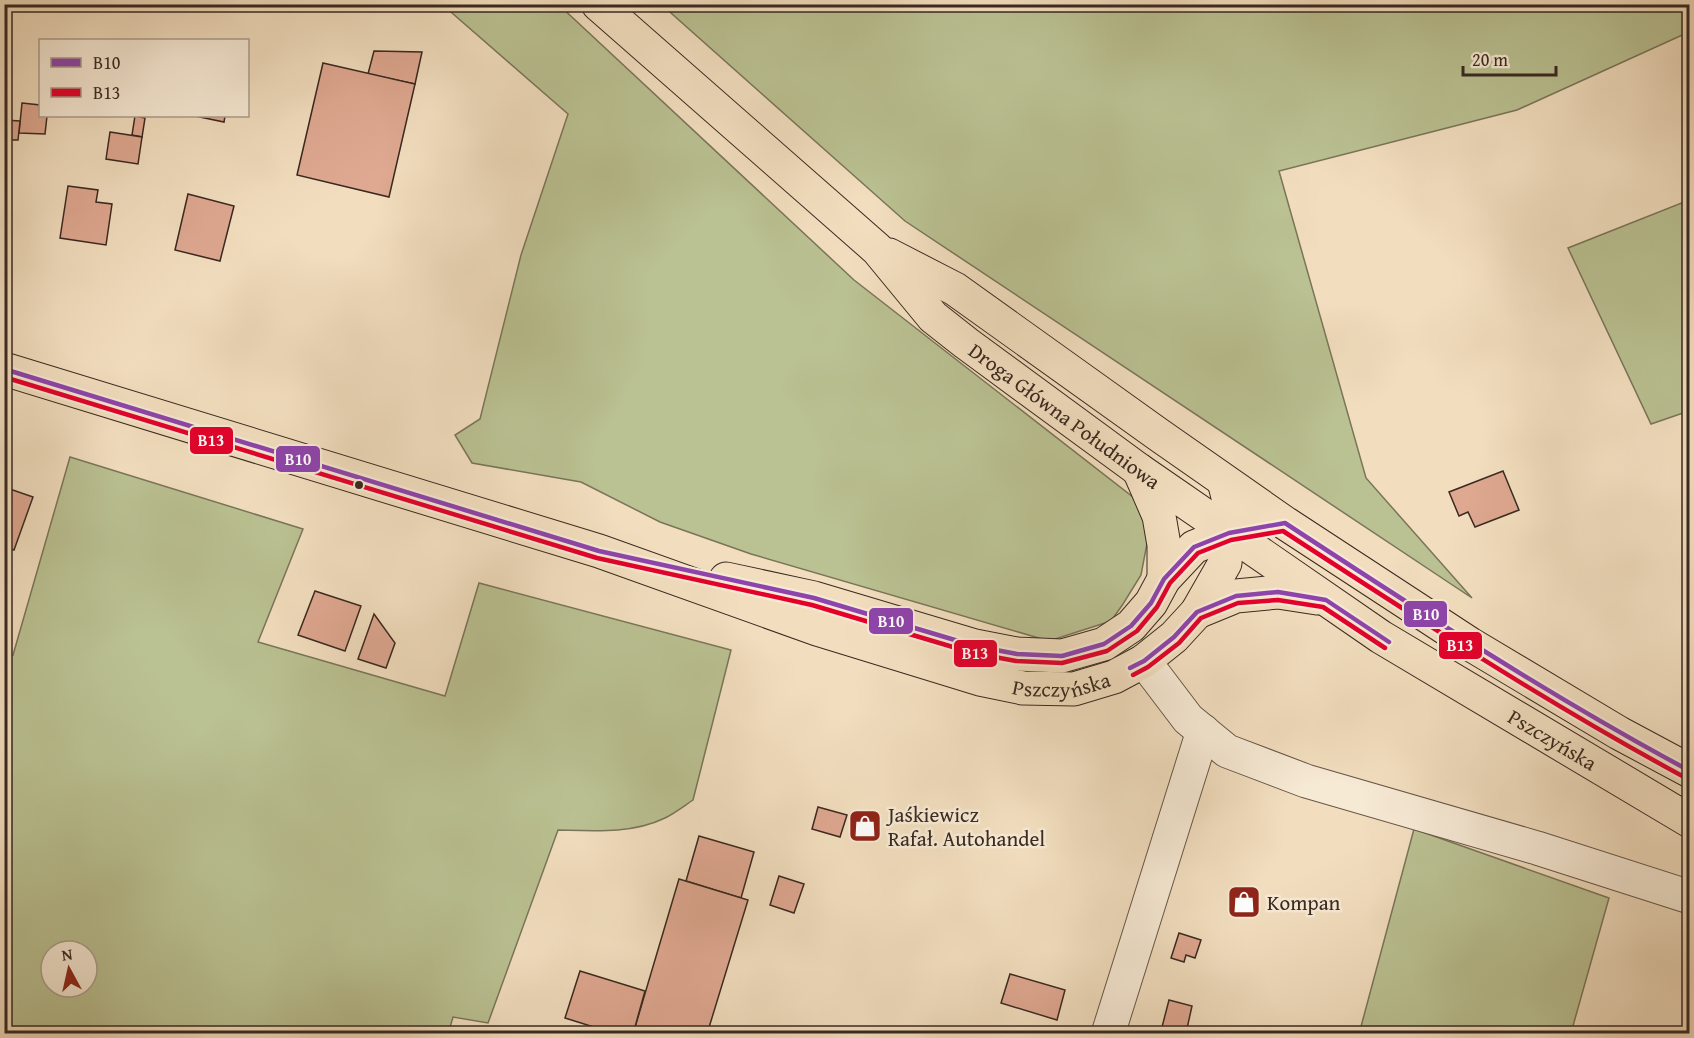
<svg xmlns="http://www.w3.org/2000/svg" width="1694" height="1038" viewBox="0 0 1694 1038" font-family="'Gentium Book Plus',serif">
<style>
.green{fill:#bac192;stroke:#7a7559;stroke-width:1.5;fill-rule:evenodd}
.building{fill:#dfa891;stroke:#392920;stroke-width:1.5}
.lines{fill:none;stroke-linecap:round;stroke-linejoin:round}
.minor-casing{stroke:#675648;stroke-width:35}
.major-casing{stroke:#392920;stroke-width:35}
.minor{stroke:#f7ead5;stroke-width:33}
.major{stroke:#f2debf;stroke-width:33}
.bus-1-casing{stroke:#f7ead5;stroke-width:9}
.bus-2-casing{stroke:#f7ead5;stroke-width:9}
.bus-1{stroke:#8e44ad;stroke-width:4.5}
.bus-2{stroke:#e4002b;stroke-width:4.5}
.bus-dot{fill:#392920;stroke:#f7ead5;stroke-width:2}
.labels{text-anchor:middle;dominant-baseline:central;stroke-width:5;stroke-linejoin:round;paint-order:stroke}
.street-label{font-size:21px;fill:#392920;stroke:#f7ead5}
.poi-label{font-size:21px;fill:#392920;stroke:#f7ead5;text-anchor:start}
.line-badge{stroke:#f7ead5;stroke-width:2}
.badge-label{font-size:16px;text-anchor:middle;font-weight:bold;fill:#fff}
</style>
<rect width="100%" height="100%" fill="#f2debf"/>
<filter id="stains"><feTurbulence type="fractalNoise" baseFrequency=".00333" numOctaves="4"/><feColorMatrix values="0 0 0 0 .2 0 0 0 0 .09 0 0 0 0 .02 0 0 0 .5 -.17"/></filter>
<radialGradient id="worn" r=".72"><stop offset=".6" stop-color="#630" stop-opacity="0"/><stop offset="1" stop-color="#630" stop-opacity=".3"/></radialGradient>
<g class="green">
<polygon points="455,4 515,4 515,7 559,5 854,280 1138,501 1149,533 1141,575 1123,604 1111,621 1049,641 751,554 660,522 581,482 472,463 455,435 480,419 521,255 568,114 444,6"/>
<polygon points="1689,4 1689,32 1517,110 1279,171 1366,478 1472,598 905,221 662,5"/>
<polygon points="1689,200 1689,411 1651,424 1568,248"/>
<path d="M70,457L303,529L258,642L445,696L479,583L731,650L693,800C684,806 675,813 665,818C632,834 594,831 558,830L488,1023L453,1017L448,1034L5,1033V653L13,655ZM51,951H87V987H51Z"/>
<polygon points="1414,829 1609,898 1571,1033 1359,1034"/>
</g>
<g class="building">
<polygon points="374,51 422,52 415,84 368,74"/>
<polygon points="323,63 415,84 389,197 297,175"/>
<polygon points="22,103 40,105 40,116 47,116 45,134 19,133"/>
<polygon points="135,116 145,118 142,137 132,135"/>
<polygon points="195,116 225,116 224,122"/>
<polygon points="4,120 20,121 18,140 4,140"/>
<polygon points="110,132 142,137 138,164 106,159"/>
<polygon points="68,186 98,190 96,202 112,204 106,245 60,238"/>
<polygon points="188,194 234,206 220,261 175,250"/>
<polygon points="1503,471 1519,510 1475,527 1468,512 1459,516 1449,492"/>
<polygon points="4,487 33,497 14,550 4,547"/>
<polygon points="315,591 361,606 345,651 298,635"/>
<polygon points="374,614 395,643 386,668 358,659"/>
<polygon points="818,807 847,815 840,837 812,829"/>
<polygon points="699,836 754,852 741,898 686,881"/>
<polygon points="779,876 804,884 794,913 770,905"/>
<polygon points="679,879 748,900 707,1034 633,1034"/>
<polygon points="1179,933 1201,940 1195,958 1186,955 1184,962 1171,958"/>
<polygon points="580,971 645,991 633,1034 616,1034 565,1018"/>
<polygon points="1010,974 1065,990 1057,1020 1001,1003"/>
<polygon points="1169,1000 1192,1006 1186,1033 1162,1027"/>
</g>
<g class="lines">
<g class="minor-casing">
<g id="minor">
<polyline points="1144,661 1188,719 1227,751 1306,781 1537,848 1690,897"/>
<polyline points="1108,1034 1203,731"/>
</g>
</g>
<g class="major-casing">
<g id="major">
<path id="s1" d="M598,4L877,249L933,317L966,343L1139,470L1381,637L1690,821"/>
<polyline points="889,255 955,289 1159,435 1285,523 1470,644 1619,733 1690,771"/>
<path id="s2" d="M4,369L599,551L817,629L980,679L1023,688L1074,689L1114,677L1144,661L1174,637L1197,612L1225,563L1230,505L1224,481"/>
<polyline points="1139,470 1159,516 1164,545 1164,579"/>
<polyline points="726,579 814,598 975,646 1017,654 1062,656 1104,644 1131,626 1151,603 1164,579 1194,547 1229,533 1246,529"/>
<polyline points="1197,612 1236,596 1278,592 1317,598"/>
</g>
</g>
<use href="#minor" class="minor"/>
<use href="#major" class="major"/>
<g class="bus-1-casing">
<g id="bus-1">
<path d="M4,369L599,551L814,598L975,646L1017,654L1062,656L1104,644L1131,626L1151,603L1164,579L1194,547L1229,533L1285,523C1418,610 1550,696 1690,771"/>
<polyline points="1130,668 1144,661 1174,637 1197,612 1236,596 1278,592 1326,600 1389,642"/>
</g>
</g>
<g class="bus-2-casing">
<g id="bus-2">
<path d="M4,377L597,558L812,605L973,653L1016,661L1062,663L1107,651L1137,631L1157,607L1170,583L1198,553L1231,540L1283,531C1415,617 1547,703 1686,778"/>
<polyline points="1133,675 1148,667 1179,643 1201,618 1238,603 1278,600 1323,607 1385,648"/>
</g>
</g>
<use href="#bus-1" class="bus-1"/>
<use href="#bus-2" class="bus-2"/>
</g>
<defs>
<g id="shop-square" transform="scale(1.725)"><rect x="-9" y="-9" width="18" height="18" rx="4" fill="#8f2418" stroke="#f7ead5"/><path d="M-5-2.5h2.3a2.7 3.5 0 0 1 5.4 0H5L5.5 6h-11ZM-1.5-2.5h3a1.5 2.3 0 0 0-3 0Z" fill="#fff"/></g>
</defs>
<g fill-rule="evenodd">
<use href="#shop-square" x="865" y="826"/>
<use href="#shop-square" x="1244" y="902"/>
</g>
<circle class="bus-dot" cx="359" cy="485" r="5"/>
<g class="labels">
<g class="street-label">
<text stroke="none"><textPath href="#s1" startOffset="624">Droga Główna Południowa</textPath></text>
<text stroke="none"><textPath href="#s2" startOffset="1107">Pszczyńska</textPath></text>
<text stroke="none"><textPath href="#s1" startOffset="1210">Pszczyńska</textPath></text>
</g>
<g class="poi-label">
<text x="888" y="814">Jaśkiewicz<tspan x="888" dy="24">Rafał. Autohandel</tspan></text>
<text x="1267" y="902">Kompan</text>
</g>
</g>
<g class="line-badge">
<rect x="189" y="426" width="45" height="29" rx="6" fill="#e4002b"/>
<rect x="275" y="445" width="46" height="28" rx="6" fill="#8e44ad"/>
<rect x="1403" y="600" width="45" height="28" rx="6" fill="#8e44ad"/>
<rect x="868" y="607" width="46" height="28" rx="6" fill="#8e44ad"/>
<rect x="1438" y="631" width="45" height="29" rx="6" fill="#e4002b"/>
<rect x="953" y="639" width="45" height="29" rx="6" fill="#e4002b"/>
</g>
<g class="badge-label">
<text x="211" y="446">B13</text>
<text x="298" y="465">B10</text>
<text x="1426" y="620">B10</text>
<text x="891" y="627">B10</text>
<text x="1460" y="651">B13</text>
<text x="975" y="659">B13</text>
</g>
<rect width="1694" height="1038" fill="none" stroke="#f2debf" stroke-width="24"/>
<rect x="6" y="6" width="1682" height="1026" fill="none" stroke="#392920" stroke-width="3"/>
<rect x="12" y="12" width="1670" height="1014" fill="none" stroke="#392920" stroke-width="1.5"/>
<rect x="39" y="39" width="210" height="78" fill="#f7ead5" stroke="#ab9d8d" stroke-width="1.5"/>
<rect x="51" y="58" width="30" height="9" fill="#8e44ad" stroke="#ab9d8d" stroke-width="1.5"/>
<text x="93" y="69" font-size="18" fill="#392920">B10</text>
<rect x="51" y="88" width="30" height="9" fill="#e4002b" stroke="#ab9d8d" stroke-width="1.5"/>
<text x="93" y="99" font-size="18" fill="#392920">B13</text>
<g transform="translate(69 969) rotate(352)"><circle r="28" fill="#f7ead5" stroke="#ab9d8d" stroke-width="1.5"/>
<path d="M0-4.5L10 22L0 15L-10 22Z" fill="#8f2418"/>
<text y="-9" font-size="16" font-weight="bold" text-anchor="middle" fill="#392920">N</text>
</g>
<path d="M1463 66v9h93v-9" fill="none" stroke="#392920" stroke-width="3"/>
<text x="1472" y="66" font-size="18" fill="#392920" stroke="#f7ead5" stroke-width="4.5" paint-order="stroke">20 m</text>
<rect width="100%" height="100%" filter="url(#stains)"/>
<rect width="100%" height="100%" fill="url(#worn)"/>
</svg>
